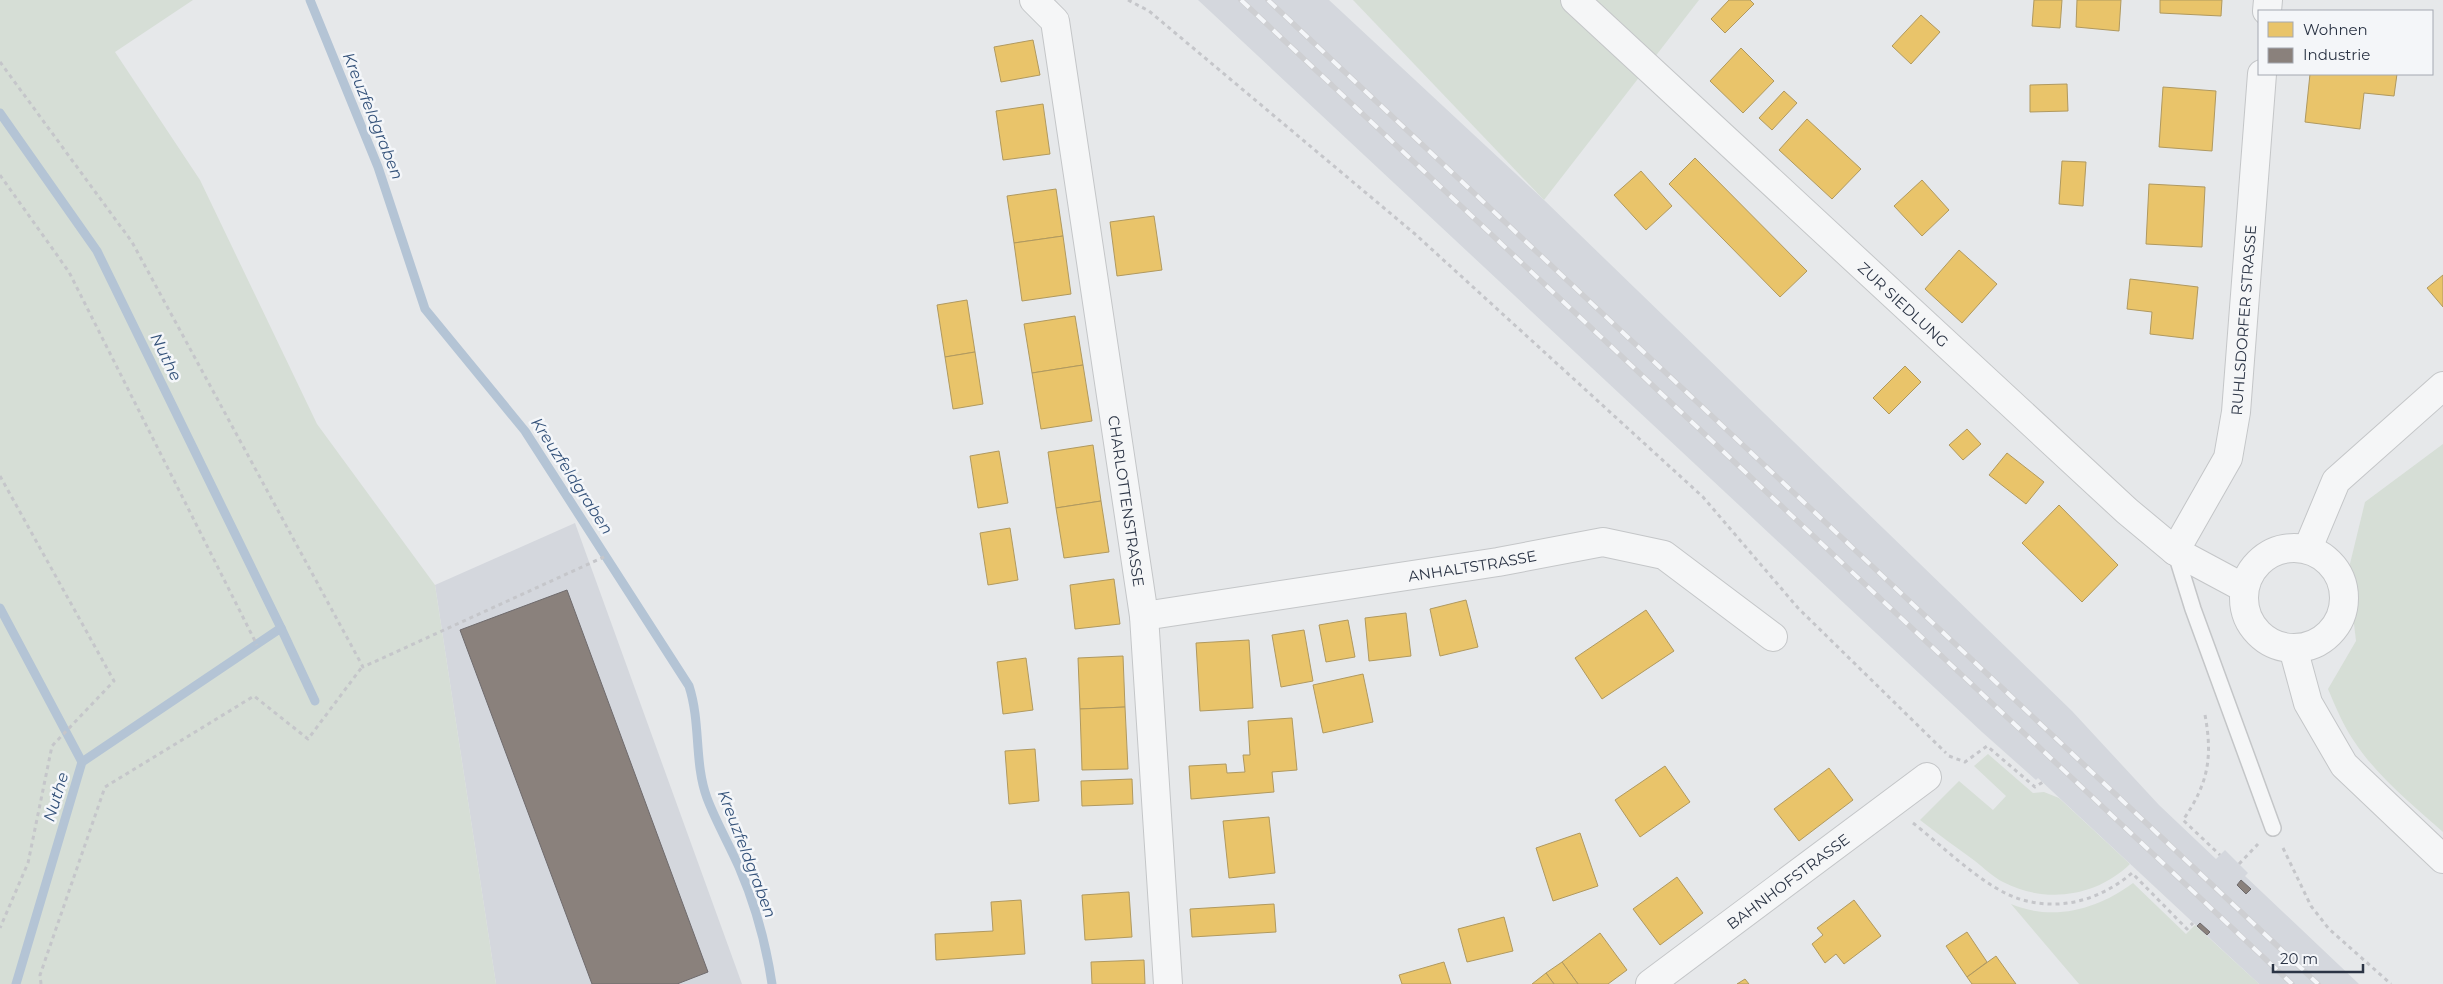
<svg xmlns="http://www.w3.org/2000/svg" width="2443" height="984" viewBox="0 0 2443 984" font-family="Montserrat,sans-serif">
<style>
.built{fill:#d4d7dd}
.green{fill:#d6ded6}
.homes{fill:#e9c46a;stroke:#b0995f}
.industry{fill:#8a817c;stroke:#6e6a6c}
.lines{fill:none;stroke-linecap:round;stroke-linejoin:round}
.stream{stroke:#b4c4d5;stroke-width:9}
.service-casing{stroke:#c4c6c8;stroke-width:18}
.minor-casing{stroke:#c4c6c8;stroke-width:30}
.tertiary-casing{stroke:#c4c6c8;stroke-width:30}
.path{stroke:#c5c6ca;stroke-width:3;stroke-dasharray:4 4;stroke-linecap:butt}
.service{stroke:#f5f6f7;stroke-width:15}
.minor{stroke:#f5f6f7;stroke-width:28}
.tertiary{stroke:#f5f6f7;stroke-width:28}
.rail-casing{stroke:#cecfd2;stroke-width:5.5}
.rail{stroke:#f4f6f9;stroke-width:4;stroke-dasharray:11;stroke-linecap:butt}
.labels{text-anchor:middle;dominant-baseline:central;stroke-width:5;stroke-linejoin:round;paint-order:stroke}
.street-label{font-size:15px;fill:#2b3445;stroke:#f4f6f9}
.water-label{font-size:16px;font-style:italic;fill:#34527a;stroke:#f4f6f9}
</style>
<rect width="100%" height="100%" fill="#e6e8ea"/>
<g class="built">
<polygon points="1198,0 1329,0 1544,200 2072,711 2159,805 2216,859 2225,850 2248,873 2245,876 2359,984 2259,984 2038,778 2036,780 1982,732"/>
<polygon points="575,523 742,984 496,984 435,585"/>
</g>
<g class="green">
<polygon points="0,0 193,0 115,52 200,180 317,424 435,585 496,984 0,984"/>
<polygon points="1353,0 1699,0 1544,200"/>
<path d="M2443,444V832C2413,805 2379,778 2356,744C2344,727 2336,708 2328,689L2356,641L2348,572L2365,502Z"/>
<path d="M1988,754L2033,793L2044,792L2059,798L2130,864C2096,897 2045,904 2003,882C1993,877 1984,868 1975,861C1957,848 1938,834 1920,820L1959,781L1993,810L2006,796L1974,766Z"/>
<path d="M2133,883L2186,934L2195,925L2259,984H2079L2011,904C2054,922 2098,909 2133,883Z"/>
</g>
<g class="homes">
<polygon points="1729,0 1750,0 1754,4 1725,33 1711,19"/>
<polygon points="2034,0 2062,0 2060,28 2032,26"/>
<polygon points="2077,0 2121,0 2119,31 2076,27"/>
<polygon points="2160,0 2222,0 2221,16 2160,13"/>
<polygon points="1921,15 1940,32 1911,64 1892,46"/>
<polygon points="1033,40 1040,75 1001,82 994,47"/>
<polygon points="1741,48 1774,81 1743,113 1710,81"/>
<polygon points="2310,74 2397,74 2394,96 2364,93 2360,129 2305,122"/>
<polygon points="2067,84 2068,111 2030,112 2030,85"/>
<polygon points="2163,87 2216,91 2212,151 2159,147"/>
<polygon points="1784,91 1797,103 1772,130 1759,118"/>
<polygon points="1043,104 1050,154 1003,160 996,111"/>
<polygon points="1807,119 1861,169 1832,199 1779,150"/>
<polygon points="1695,158 1807,271 1780,297 1669,184"/>
<polygon points="2062,161 2086,162 2083,206 2059,204"/>
<polygon points="1641,171 1672,206 1646,230 1614,195"/>
<polygon points="1922,180 1949,210 1922,236 1894,206"/>
<polygon points="2149,184 2205,187 2202,247 2146,244"/>
<polygon points="1056,189 1063,236 1014,243 1007,196"/>
<polygon points="1154,216 1162,270 1117,276 1110,222"/>
<polygon points="1063,236 1071,294 1022,301 1014,243"/>
<polygon points="1959,250 1997,284 1962,323 1925,289"/>
<polygon points="2443,275 2443,307 2427,288"/>
<polygon points="2130,279 2198,287 2193,339 2150,334 2152,312 2127,309"/>
<polygon points="967,300 975,352 945,357 937,305"/>
<polygon points="1075,316 1083,365 1032,373 1024,324"/>
<polygon points="975,352 983,404 953,409 945,357"/>
<polygon points="1083,365 1092,421 1041,429 1032,373"/>
<polygon points="1905,366 1921,382 1889,414 1873,398"/>
<polygon points="1967,429 1981,444 1963,460 1949,445"/>
<polygon points="1093,445 1101,501 1056,508 1048,452"/>
<polygon points="999,451 1008,503 978,508 970,456"/>
<polygon points="2007,453 2044,482 2026,504 1989,475"/>
<polygon points="1101,501 1109,552 1064,558 1056,508"/>
<polygon points="2059,505 2118,565 2082,602 2022,543"/>
<polygon points="1010,528 1018,580 988,585 980,533"/>
<polygon points="1114,579 1120,624 1075,629 1070,585"/>
<polygon points="1466,600 1478,647 1440,656 1430,609"/>
<polygon points="1646,610 1674,651 1602,699 1575,658"/>
<polygon points="1406,613 1411,656 1369,661 1365,618"/>
<polygon points="1348,620 1355,657 1326,662 1319,625"/>
<polygon points="1304,630 1313,681 1281,687 1272,635"/>
<polygon points="1249,640 1253,708 1200,711 1196,643"/>
<polygon points="1123,656 1125,707 1080,709 1078,658"/>
<polygon points="1026,658 1033,710 1003,714 997,662"/>
<polygon points="1363,674 1373,722 1323,733 1313,685"/>
<polygon points="1125,707 1128,769 1082,770 1080,709"/>
<polygon points="1292,718 1297,770 1272,772 1274,792 1191,799 1189,766 1226,764 1227,773 1245,772 1243,755 1250,755 1248,721"/>
<polygon points="1035,749 1039,801 1009,804 1005,751"/>
<polygon points="1665,766 1690,802 1640,837 1615,800"/>
<polygon points="1829,768 1853,800 1799,841 1774,809"/>
<polygon points="1132,779 1133,804 1082,806 1081,781"/>
<polygon points="1269,817 1275,873 1229,878 1223,821"/>
<polygon points="1580,833 1598,886 1553,901 1536,848"/>
<polygon points="1677,877 1703,913 1660,945 1633,909"/>
<polygon points="1129,892 1132,937 1085,940 1082,895"/>
<polygon points="1021,900 1025,954 936,960 935,934 993,931 991,902"/>
<polygon points="1854,900 1881,936 1844,964 1836,954 1825,963 1812,944 1823,935 1817,928"/>
<polygon points="1274,904 1276,932 1192,937 1190,909"/>
<polygon points="1504,917 1513,951 1467,962 1458,929"/>
<polygon points="1967,932 1987,962 1967,977 1946,946"/>
<polygon points="1600,933 1627,970 1608,984 1578,984 1562,962"/>
<polygon points="1996,956 2016,984 1972,984 1967,977"/>
<polygon points="1144,960 1145,984 1092,984 1091,962"/>
<polygon points="1444,962 1451,984 1402,984 1399,975"/>
<polygon points="1562,962 1578,984 1554,984 1546,973"/>
<polygon points="1546,973 1554,984 1532,984"/>
<polygon points="1745,979 1749,984 1737,984"/>
</g>
<g class="industry">
<polygon points="567,590 708,972 677,984 592,984 460,630"/>
<polygon points="2241,880 2251,889 2246,894 2237,885"/>
<polygon points="2200,923 2210,932 2207,935 2197,926"/>
</g>
<g class="lines">
<g class="stream">
<path d="M310,0L378,167L425,309L525,431L689,686C701,723 694,763 707,798C716,822 729,844 739,867C755,904 766,944 772,984"/>
<polyline points="0,113 97,251 281,628 82,762 16,984"/>
<polyline points="0,608 82,762"/>
<polyline points="281,628 315,701"/>
</g>
<g class="service-casing">
<polyline id="service" points="2175,551 2193,609 2273,828"/>
</g>
<g class="minor-casing">
<g id="minor">
<path id="s1" d="M1034,0L1055,21L1144,616L1168,984"/>
<path id="s2" d="M1575,0L2127,511L2175,551L2244,588"/>
<polyline points="2267,11 2268,0"/>
<path id="s3" d="M2175,551L2228,458L2236,412L2262,74"/>
<path id="s4" d="M1144,616L1498,562L1603,542L1664,555L1773,637"/>
<path id="s5" d="M1650,984L1927,777"/>
</g>
</g>
<g class="tertiary-casing">
<g id="tertiary">
<circle cx="2294" cy="598" r="50"/>
<polyline points="2308,548 2336,481 2443,386"/>
<polyline points="2293,648 2308,703 2344,765 2443,859"/>
</g>
</g>
<g class="path">
<polyline points="1128,0 1149,11 1415,234 1703,497 1798,608 1946,753"/>
<polyline points="0,62 132,242 363,667 606,556"/>
<polyline points="0,175 69,272 257,645"/>
<polyline points="0,476 114,681 52,746 28,863 0,928"/>
<path d="M2205,715C2213,758 2208,784 2183,820L2220,855"/>
<polyline points="1949,756 1965,762 1987,746 2035,787 2043,782"/>
<path d="M1913,823C1941,845 1976,879 2007,894C2050,914 2097,903 2132,873L2187,929L2193,923"/>
<polyline points="2283,848 2311,906 2329,929 2391,984"/>
<polyline points="2239,864 2258,844"/>
<polyline points="41,984 40,975 105,787 254,696 308,739 362,667"/>
</g>
<use href="#service" class="service"/>
<use href="#minor" class="minor"/>
<use href="#tertiary" class="tertiary"/>
<g class="rail-casing">
<g id="rail">
<polyline points="1241,0 2292,984"/>
<polyline points="1268,0 2318,984"/>
</g>
</g>
<use href="#rail" class="rail"/>
</g>
<g class="labels">
<g class="street-label">
<text stroke="none"><textPath href="#s2" startOffset="448">ZUR SIEDLUNG</textPath></text>
<text stroke="none"><textPath href="#s3" startOffset="246">RUHLSDORFER STRASSE</textPath></text>
<text stroke="none"><textPath href="#s1" startOffset="515">CHARLOTTENSTRASSE</textPath></text>
<text stroke="none"><textPath href="#s4" startOffset="332">ANHALTSTRASSE</textPath></text>
<text stroke="none"><textPath href="#s5" startOffset="172">BAHNHOFSTRASSE</textPath></text>
</g>
<g class="water-label">
<text transform="translate(373 116) rotate(68)">Kreuzfeldgraben</text>
<text transform="translate(166 357) rotate(64)">Nuthe</text>
<text transform="translate(572 476) rotate(57)">Kreuzfeldgraben</text>
<text transform="translate(56 797) rotate(-73)">Nuthe</text>
<text transform="translate(747 854) rotate(69)">Kreuzfeldgraben</text>
</g>
</g>
<rect x="2258" y="10" width="175" height="65" fill="#f4f6f9" stroke="#a4a8b1"/>
<rect x="2268" y="22" width="25" height="15" fill="#e9c46a" stroke="#a4a8b1"/>
<text x="2303" y="35" font-size="15" fill="#2b3445">Wohnen</text>
<rect x="2268" y="48" width="25" height="15" fill="#8a817c" stroke="#a4a8b1"/>
<text x="2303" y="60" font-size="15" fill="#2b3445">Industrie</text>
<path d="M2273 964v8h90v-8" fill="none" stroke="#2b3445" stroke-width="2.5"/>
<text x="2280" y="964" font-size="15" fill="#2b3445" stroke="#f4f6f9" stroke-width="4" paint-order="stroke">20 m</text>
</svg>
